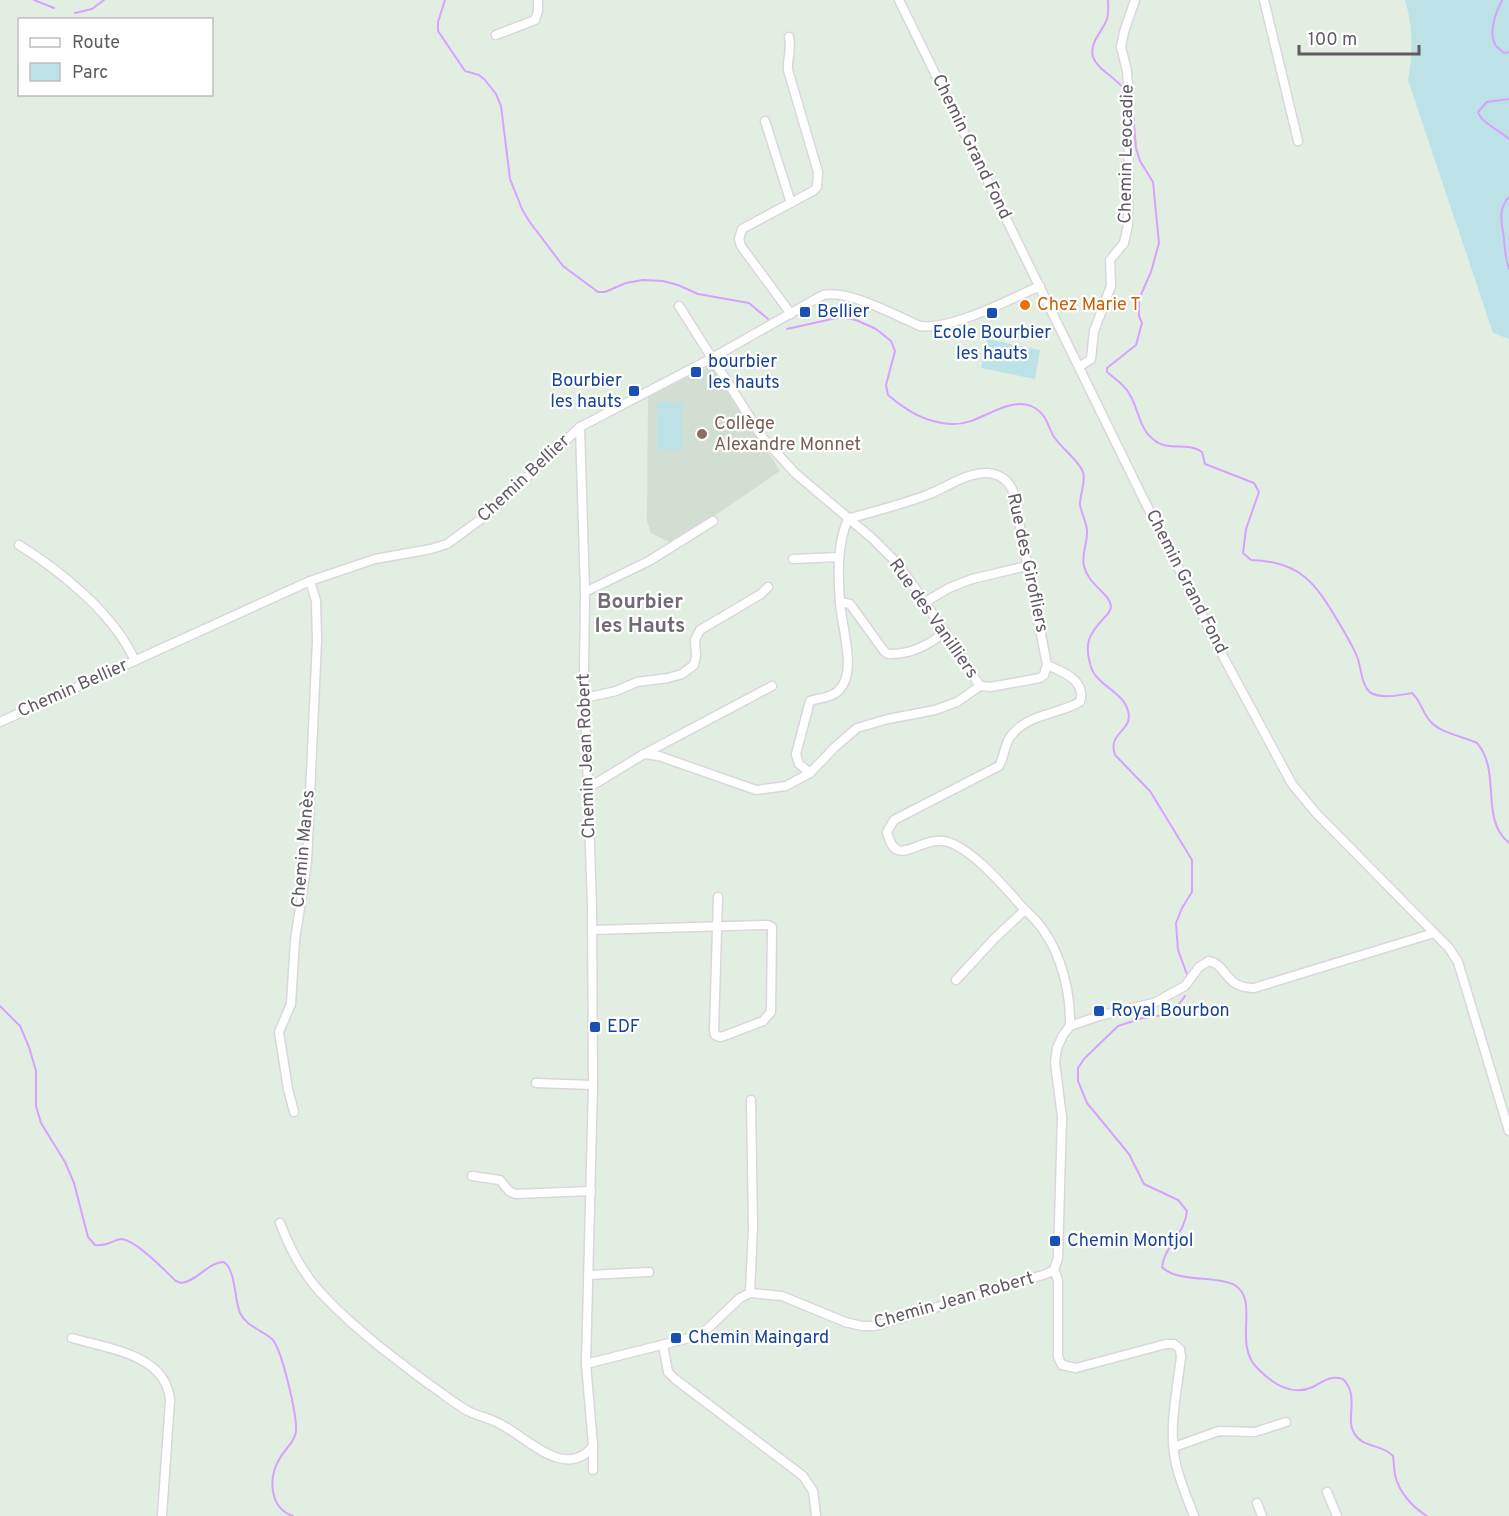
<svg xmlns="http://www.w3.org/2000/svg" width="1509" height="1516" viewBox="0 0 1509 1516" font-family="Overpass,sans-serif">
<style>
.education{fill:#d2ded1}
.green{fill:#bce2e8}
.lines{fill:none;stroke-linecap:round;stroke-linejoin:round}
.stream{stroke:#d7a1ff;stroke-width:2}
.minor-casing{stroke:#dbd5dd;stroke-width:11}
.minor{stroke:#fff;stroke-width:8}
.food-dot{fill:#e8710a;stroke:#fff;stroke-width:2}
.transit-dot{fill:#1a4fb4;stroke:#fff;stroke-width:2}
.education-dot{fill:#8d6e63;stroke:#fff;stroke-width:2}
.labels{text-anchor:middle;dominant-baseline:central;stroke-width:4.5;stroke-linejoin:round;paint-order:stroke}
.street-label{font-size:18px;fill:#615a64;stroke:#fff}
.food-label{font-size:18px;fill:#c56008;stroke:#fff;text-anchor:start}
.transit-label{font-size:18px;fill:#164399;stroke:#fff;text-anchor:start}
.education-label{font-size:18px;fill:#785e54;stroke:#fff;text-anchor:start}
.quarter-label{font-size:21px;font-weight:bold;fill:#726b76;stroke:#fff}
</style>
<rect width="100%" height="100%" fill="#e3eee2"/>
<polygon class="education" points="713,365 780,471 673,544 651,533 647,521 648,396"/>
<g class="green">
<path d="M1405,0H1509V339L1493,333L1408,80C1413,54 1413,25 1405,0Z"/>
<polygon points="987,339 1040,350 1035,379 981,368"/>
<polygon points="657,402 682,402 682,450 658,450"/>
</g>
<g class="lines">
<g class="stream">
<polyline points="34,0 54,8"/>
<polyline points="445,0 438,22 438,31 465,71 479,75 485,80 496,94 501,106 510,179 522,209 529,221 563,266 598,292 605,292 626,283 643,280 663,281 678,285 698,294 749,303 768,319"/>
<path d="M1108,0C1108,6 1109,13 1107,19C1103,31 1089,42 1093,57C1098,71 1118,78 1125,91"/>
<path d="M1502,0C1496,12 1488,33 1496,46C1496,46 1503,52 1504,53L1509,52"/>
<polyline points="75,13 92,9 104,0"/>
<path d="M1509,99L1487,102L1478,112C1482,124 1500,130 1509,139"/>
<path d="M1133,113L1136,148L1140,161L1153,182L1159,243L1151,272L1139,299V316L1142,323L1136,345L1107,368V372C1115,379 1125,385 1130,395C1139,410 1139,429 1154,440C1168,452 1187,441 1202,452L1205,464L1254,483L1259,492L1246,529L1243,553L1251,560C1301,561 1316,584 1339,623C1346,635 1353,646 1358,659C1361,669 1362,687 1371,693C1382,699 1401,695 1412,693C1421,701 1422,712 1430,721C1440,733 1462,736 1477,743C1502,772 1479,818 1509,843"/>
<path d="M1509,197C1497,210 1502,224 1504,239C1505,250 1505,258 1509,269"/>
<path d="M787,329L841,317L856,320L876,329L891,341L895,351L886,385L888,395C907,411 926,423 952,424C980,426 1008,393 1035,408C1047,415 1048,427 1054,437C1063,450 1077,458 1083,472C1086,482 1080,494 1080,504C1081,513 1086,521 1087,530C1088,542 1081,554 1084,566C1088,585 1111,594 1111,607C1110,612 1107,615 1104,618C1088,635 1084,644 1091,667C1097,686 1123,691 1128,711C1134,731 1107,732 1115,755L1150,791L1192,860V892L1182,908L1176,923L1178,950L1188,977"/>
<path d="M1185,996L1176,1008L1165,1015L1143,1018L1118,1026L1084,1059L1078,1068V1081L1087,1103L1129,1154L1144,1184L1178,1200L1187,1211C1185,1234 1164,1247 1162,1267C1176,1283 1220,1275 1236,1286C1259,1302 1233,1343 1257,1368C1272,1383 1291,1397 1313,1387C1324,1381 1330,1375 1343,1379C1360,1396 1345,1419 1354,1433C1363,1449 1381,1443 1393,1456C1394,1463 1394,1469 1395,1475C1399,1492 1412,1507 1427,1516"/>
<path d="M0,1006L20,1026L29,1047L36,1071V1106L41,1123L65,1162L74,1183L88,1237L95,1245C109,1247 113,1239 122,1239C137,1241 165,1271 176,1281L181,1283C198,1281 208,1262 224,1262C236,1271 234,1298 240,1313C247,1327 261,1329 272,1339C282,1349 297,1415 296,1431C295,1442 285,1449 280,1458C268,1477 269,1508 293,1516"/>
</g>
<g class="minor-casing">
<g id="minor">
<polyline points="899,0 1141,494 1225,660 1292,784 1316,813 1449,948 1458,962 1509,1131"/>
<polyline points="1264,0 1298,141"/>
<polyline points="496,35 535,20 538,11 538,0"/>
<path d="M789,37C792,52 787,56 788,70L818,172L817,187L813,191L742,229L739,239L741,246L791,314"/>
<polyline points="765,121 791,203"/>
<polyline points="679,306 763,438 795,473 873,539 898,564 925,602 980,686"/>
<polyline points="1079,367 1091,359 1094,331 1111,286 1110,260 1124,243 1128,225 1129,98 1127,71 1121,47 1124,32 1135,0"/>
<polyline points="580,427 585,592 584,671 592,906 593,1085 586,1364 593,1445 593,1470"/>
<path d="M19,545C61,571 115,615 135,661"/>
<polyline points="793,559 839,557"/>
<polyline points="585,592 649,561 713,521"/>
<path d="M840,602L850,604L884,651L888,654C909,655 929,645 945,632"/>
<polyline points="925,602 949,588 972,579 1027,566"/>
<polyline points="585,698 616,691 637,682 668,678 682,674 694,665 696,656 695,640 700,630 761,594 768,587"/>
<path d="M0,722L310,581L375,559L431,549L447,544L488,514L580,427L712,358L823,295C850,290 894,315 920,326C950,331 1010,299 1040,286"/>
<polyline points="644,754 659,756 756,790 786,786 810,773 835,747 857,728 888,719 935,710 957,702 980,686"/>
<path d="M810,773L799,764L796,754L810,701C819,698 830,698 837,692C859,674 841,627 840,602C838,575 837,544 848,519C874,511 901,505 927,495C946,488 967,472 988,473C1000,474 1008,480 1013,491L1047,665L1044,675L1040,678L990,687L980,686"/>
<polyline points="588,788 644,754 772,686"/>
<path d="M1025,910C1007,890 974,850 948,842C920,834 896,872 887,832L894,820L999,766C1004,758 1004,747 1009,739C1024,714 1057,715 1080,702C1087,681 1062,671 1047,665"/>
<polyline points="592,930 768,925 772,927 771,1012 763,1021 724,1036 720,1037 715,1035 714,1030 718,897"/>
<path d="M956,980L995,938L1025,910C1057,937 1071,985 1070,1026"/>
<polyline points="536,1083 593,1085"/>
<polyline points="294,1112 288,1089 279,1032 291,1004 295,940 307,862 317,640 316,601 310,581"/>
<polyline points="472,1176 500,1180 509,1191 515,1194 591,1191"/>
<path d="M280,1223C290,1249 302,1273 322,1294C355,1329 391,1356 430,1385C444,1394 457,1406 472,1413C482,1417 492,1419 502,1425C527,1438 566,1481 593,1446"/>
<path d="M1054,1270L1058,1280V1357L1062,1365L1076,1368L1166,1344H1174L1180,1349L1181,1357C1177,1392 1167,1433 1177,1468C1181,1484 1188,1500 1194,1516"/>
<polyline points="588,1275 649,1272"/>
<polyline points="750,1293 753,1227 751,1100"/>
<path d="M72,1338C108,1349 166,1354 170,1400L162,1516"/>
<polyline points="663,1345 668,1372 675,1379 803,1476 813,1491 816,1516"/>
<path d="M586,1364L701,1335L740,1298L750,1293L782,1296L845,1322L862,1326H875L1046,1274L1054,1270L1058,1258L1062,1117L1055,1063L1057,1048L1063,1035L1070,1026L1076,1024L1099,1016L1154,1003L1185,986L1199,967L1209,961C1228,965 1224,988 1254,988L1434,933"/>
<polyline points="1174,1447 1219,1431 1255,1432 1286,1422"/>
<polyline points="1327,1492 1337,1516"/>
<polyline points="1257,1503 1262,1516"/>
</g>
</g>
<use href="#minor" class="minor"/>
</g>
<circle class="food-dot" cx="1025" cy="305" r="6"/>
<g class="transit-dot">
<rect x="799" y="306" width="12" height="12" rx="3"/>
<rect x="986" y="307" width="12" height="12" rx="3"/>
<rect x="690" y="366" width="12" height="12" rx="3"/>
<rect x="628" y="385" width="12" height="12" rx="3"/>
<rect x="1093" y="1005" width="12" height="12" rx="3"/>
<rect x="589" y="1021" width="12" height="12" rx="3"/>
<rect x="1049" y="1235" width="12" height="12" rx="3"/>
<rect x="670" y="1332" width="12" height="12" rx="3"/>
</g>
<circle class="education-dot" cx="702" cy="434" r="6"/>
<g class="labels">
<g class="street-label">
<text transform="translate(971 147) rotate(64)">Chemin Grand Fond</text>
<text transform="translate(1127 154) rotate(-89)">Chemin Leocadie</text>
<text transform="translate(524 479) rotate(-43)">Chemin Bellier</text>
<text transform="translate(1027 563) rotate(78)">Rue des Girofliers</text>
<text transform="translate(1186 582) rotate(63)">Chemin Grand Fond</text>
<text transform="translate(933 619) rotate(55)">Rue des Vanilliers</text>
<text transform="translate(73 689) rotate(-24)">Chemin Bellier</text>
<text transform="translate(587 756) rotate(-92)">Chemin Jean Robert</text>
<text transform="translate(304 849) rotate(-85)">Chemin Manès</text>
<text transform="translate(954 1301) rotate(-16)">Chemin Jean Robert</text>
</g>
<g class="food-label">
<text x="1037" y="305">Chez Marie T</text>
</g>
<g class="transit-label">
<text x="817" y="312">Bellier</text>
<text x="992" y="333" text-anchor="middle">Ecole Bourbier<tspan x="992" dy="21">les hauts</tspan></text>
<text x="708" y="362">bourbier<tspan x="708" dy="21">les hauts</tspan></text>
<text x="622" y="381" text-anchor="end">Bourbier<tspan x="622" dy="21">les hauts</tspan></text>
<text x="1111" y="1011">Royal Bourbon</text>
<text x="607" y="1027">EDF</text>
<text x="1067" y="1241">Chemin Montjol</text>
<text x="688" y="1338">Chemin Maingard</text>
</g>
<g class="education-label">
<text x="714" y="424">Collège<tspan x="714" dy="21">Alexandre Monnet</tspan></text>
</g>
<g class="quarter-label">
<text x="640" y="602">Bourbier<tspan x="640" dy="24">les Hauts</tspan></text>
</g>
</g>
<rect x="18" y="18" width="195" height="78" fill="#ffffff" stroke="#c0bdc1" stroke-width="1.5"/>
<rect x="30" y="38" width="30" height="9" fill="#ffffff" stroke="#c0bdc1" stroke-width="1.5"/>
<text x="72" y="48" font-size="18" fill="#615a64">Route</text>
<rect x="30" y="63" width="30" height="18" fill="#bce2e8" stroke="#c0bdc1" stroke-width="1.5"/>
<text x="72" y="78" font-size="18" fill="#615a64">Parc</text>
<path d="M1299 45v9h120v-9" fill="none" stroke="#615a64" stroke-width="3"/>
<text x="1308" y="45" font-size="18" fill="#615a64" stroke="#ffffff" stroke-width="4.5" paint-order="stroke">100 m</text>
</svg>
